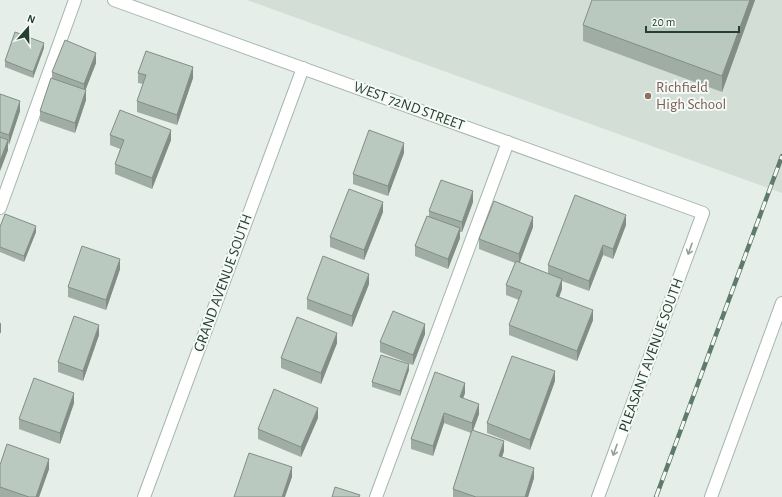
<svg xmlns="http://www.w3.org/2000/svg" width="782" height="497" viewBox="0 0 782 497" font-family="'Alegreya Sans',sans-serif">
<style>
.built{fill:#d3ded6}
.lines{fill:none;stroke-linecap:round;stroke-linejoin:round}
.minor-casing{stroke:#a7b6ad;stroke-width:14}
.minor{stroke:#fff;stroke-width:12}
.rail-casing{stroke:#5f7b6c;stroke-width:4.5}
.rail{stroke:#f6faf7;stroke-width:3;stroke-dasharray:9;stroke-linecap:butt}
.wall{fill:#a0ada5}
.shaded-wall{fill:#828d86}
.building{fill:#bac9c0;stroke:#828d86}
.oneway{stroke:#92a098}
.education-dot{fill:#8d6e63;stroke:#f6faf7;stroke-width:1.5}
.labels{text-anchor:middle;dominant-baseline:central;stroke-width:4;stroke-linejoin:round;paint-order:stroke}
.education-label{font-size:15px;fill:#785e54;stroke:#f6faf7;text-anchor:start}
.street-label{font-size:15px;fill:#244031;stroke:#f6faf7}
</style>
<rect width="100%" height="100%" fill="#e5eee8"/>
<polygon class="built" points="247,0 782,0 782,193"/>
<g class="lines">
<g class="minor-casing">
<g id="minor">
<polyline points="114,0 703,213 598,497"/>
<polyline points="0,208 75,0"/>
<polyline points="144,497 303,68"/>
<polyline points="376,497 508,142"/>
<polyline points="711,497 782,303"/>
</g>
</g>
<use href="#minor" class="minor"/>
<g class="rail-casing">
<polyline id="rail" points="656,497 782,156"/>
</g>
<use href="#rail" class="rail"/>
</g>
<g class="wall">
<polygon points="755,0 722,92 583,41 583,25"/>
<polygon points="44,48 33,78 5,67 5,61"/>
<polygon points="96,63 85,90 86,100 75,133 40,121 40,111 52,79 52,72"/>
<polygon points="138,73 193,78 177,125 137,112 137,101 143,84 138,83"/>
<polygon points="0,94 20,111 8,145 8,150 0,171"/>
<polygon points="110,135 171,140 152,189 115,174 115,164 120,149 110,145"/>
<polygon points="404,153 388,196 353,184 353,174"/>
<polygon points="473,202 462,232 460,232 460,238 448,269 415,256 415,246 429,217 429,211"/>
<polygon points="383,212 364,260 330,247 330,237"/>
<polygon points="626,225 613,259 603,255 589,291 562,281 562,289 559,297 593,320 577,361 509,335 509,325 519,300 506,295 506,285 515,263 479,249 479,239 533,227 520,262 548,274 548,265"/>
<polygon points="0,227 36,232 24,262 0,252"/>
<polygon points="120,269 106,310 68,297 68,287"/>
<polygon points="369,284 352,327 307,309 307,299"/>
<polygon points="425,334 413,365 380,352 380,342"/>
<polygon points="99,335 83,381 58,372 58,362"/>
<polygon points="337,343 321,384 281,368 281,358"/>
<polygon points="409,370 400,396 372,387 372,382"/>
<polygon points="555,381 530,450 487,433 487,423"/>
<polygon points="465,393 463,398 479,414 473,431 504,451 502,457 534,478 528,497 453,497 453,489 471,433 444,423 433,456 411,449 411,439"/>
<polygon points="74,403 60,444 19,429 19,419"/>
<polygon points="318,418 301,457 258,439 258,429"/>
<polygon points="0,465 49,469 39,497 0,497"/>
</g>
<g class="shaded-wall">
<polygon points="750,0 755,0 722,92 722,76"/>
<polygon points="44,43 44,48 33,78 33,72"/>
<polygon points="96,53 96,63 84,94 84,84"/>
<polygon points="193,67 193,78 177,125 177,115"/>
<polygon points="86,90 86,100 75,133 75,123"/>
<polygon points="20,101 20,111 9,145 9,135"/>
<polygon points="171,130 171,140 152,189 152,178"/>
<polygon points="8,140 8,150 0,171 0,161"/>
<polygon points="404,143 404,153 388,196 388,186"/>
<polygon points="473,191 473,202 462,232 462,222"/>
<polygon points="383,202 383,212 364,260 364,250"/>
<polygon points="626,215 626,225 613,259 613,249"/>
<polygon points="533,217 533,227 519,264 519,254"/>
<polygon points="36,226 36,232 24,262 24,256"/>
<polygon points="460,228 460,238 448,269 448,259"/>
<polygon points="603,245 603,255 589,291 589,281"/>
<polygon points="120,259 120,269 106,310 106,300"/>
<polygon points="369,274 369,284 352,327 352,316"/>
<polygon points="562,279 562,289 556,306 556,296"/>
<polygon points="593,310 593,320 577,361 577,351"/>
<polygon points="1,322 1,332 0,334 0,324"/>
<polygon points="425,324 425,334 413,365 413,355"/>
<polygon points="99,325 99,335 83,381 83,371"/>
<polygon points="337,333 337,343 321,384 321,373"/>
<polygon points="409,364 409,370 400,396 400,391"/>
<polygon points="555,371 555,381 530,450 530,440"/>
<polygon points="465,383 465,393 460,407 460,397"/>
<polygon points="74,393 74,403 60,444 60,433"/>
<polygon points="479,404 479,414 472,433 472,423"/>
<polygon points="318,408 318,418 301,457 301,447"/>
<polygon points="444,413 444,423 433,456 433,446"/>
<polygon points="504,441 504,451 499,466 499,456"/>
<polygon points="49,459 49,469 39,497 36,497"/>
<polygon points="292,467 292,477 285,497 282,497"/>
<polygon points="534,468 534,478 528,497 525,497"/>
</g>
<g class="building">
<polygon points="592,0 750,0 722,76 583,25"/>
<polygon points="15,32 44,43 33,72 5,61"/>
<polygon points="65,40 96,53 84,84 52,72"/>
<polygon points="146,51 193,67 177,115 137,101 146,75 138,73"/>
<polygon points="51,78 86,90 75,123 40,111"/>
<polygon points="0,94 20,101 9,135 0,132"/>
<polygon points="120,110 171,130 152,178 115,164 124,140 110,135"/>
<polygon points="369,130 404,143 388,186 353,174"/>
<polygon points="0,137 8,140 0,161"/>
<polygon points="441,180 473,191 462,222 429,211"/>
<polygon points="349,189 383,202 364,250 330,237"/>
<polygon points="575,195 626,215 613,249 603,245 589,281 548,265"/>
<polygon points="494,201 533,217 519,254 479,239"/>
<polygon points="5,214 36,226 24,256 0,247 0,227"/>
<polygon points="427,216 460,228 448,259 415,246"/>
<polygon points="82,246 120,259 106,300 68,287"/>
<polygon points="323,256 369,274 352,316 307,299"/>
<polygon points="516,261 562,279 556,296 593,310 577,351 509,325 522,291 506,285"/>
<polygon points="393,311 425,324 413,355 380,342"/>
<polygon points="74,316 99,325 83,371 58,362"/>
<polygon points="297,317 337,333 321,373 281,358"/>
<polygon points="381,355 409,364 400,391 372,382"/>
<polygon points="512,356 555,371 530,440 487,423"/>
<polygon points="435,372 465,383 460,397 479,404 472,423 444,413 433,446 411,439"/>
<polygon points="34,378 74,393 60,433 19,419"/>
<polygon points="274,389 318,408 301,447 258,429"/>
<polygon points="472,430 504,441 499,456 534,468 525,497 476,497 453,489"/>
<polygon points="7,444 49,459 36,497 29,497 0,487 0,465"/>
<polygon points="249,453 292,467 282,497 234,497"/>
<polygon points="335,487 360,495 359,497 332,497"/>
</g>
<defs><path id="oneway-shaft" d="M-6 0H5M1.5-3L5.5 0L1.5 3" fill="none" stroke-width="1.6" stroke-linecap="round" stroke-linejoin="round"/></defs>
<g class="oneway">
<use href="#oneway-shaft" transform="translate(690 249) rotate(110)"/>
<use href="#oneway-shaft" transform="translate(615 450) rotate(110)"/>
</g>
<circle class="education-dot" cx="648" cy="96" r="4"/>
<g class="labels">
<g class="education-label">
<text x="656" y="87">Richfield<tspan x="656" dy="17">High School</tspan></text>
</g>
<g class="street-label">
<text transform="translate(409 106) rotate(20)">WEST 72ND STREET</text>
<text transform="translate(223 283) rotate(-70)">GRAND AVENUE SOUTH</text>
<text transform="translate(651 355) rotate(-70)">PLEASANT AVENUE SOUTH</text>
</g>
</g>
<g transform="translate(28 28) rotate(20)" stroke="#f6faf7" stroke-width="3" paint-order="stroke">
<path d="M0-3L7 15L0 10L-7 15Z" fill="#244031"/>
<text y="-6" font-size="11" font-weight="bold" text-anchor="middle" fill="#244031">N</text>
</g>
<path d="M646 26v6h93v-6" fill="none" stroke="#244031" stroke-width="2"/>
<text x="652" y="26" font-size="12" fill="#244031" stroke="#f6faf7" stroke-width="3" paint-order="stroke">20 m</text>
</svg>
